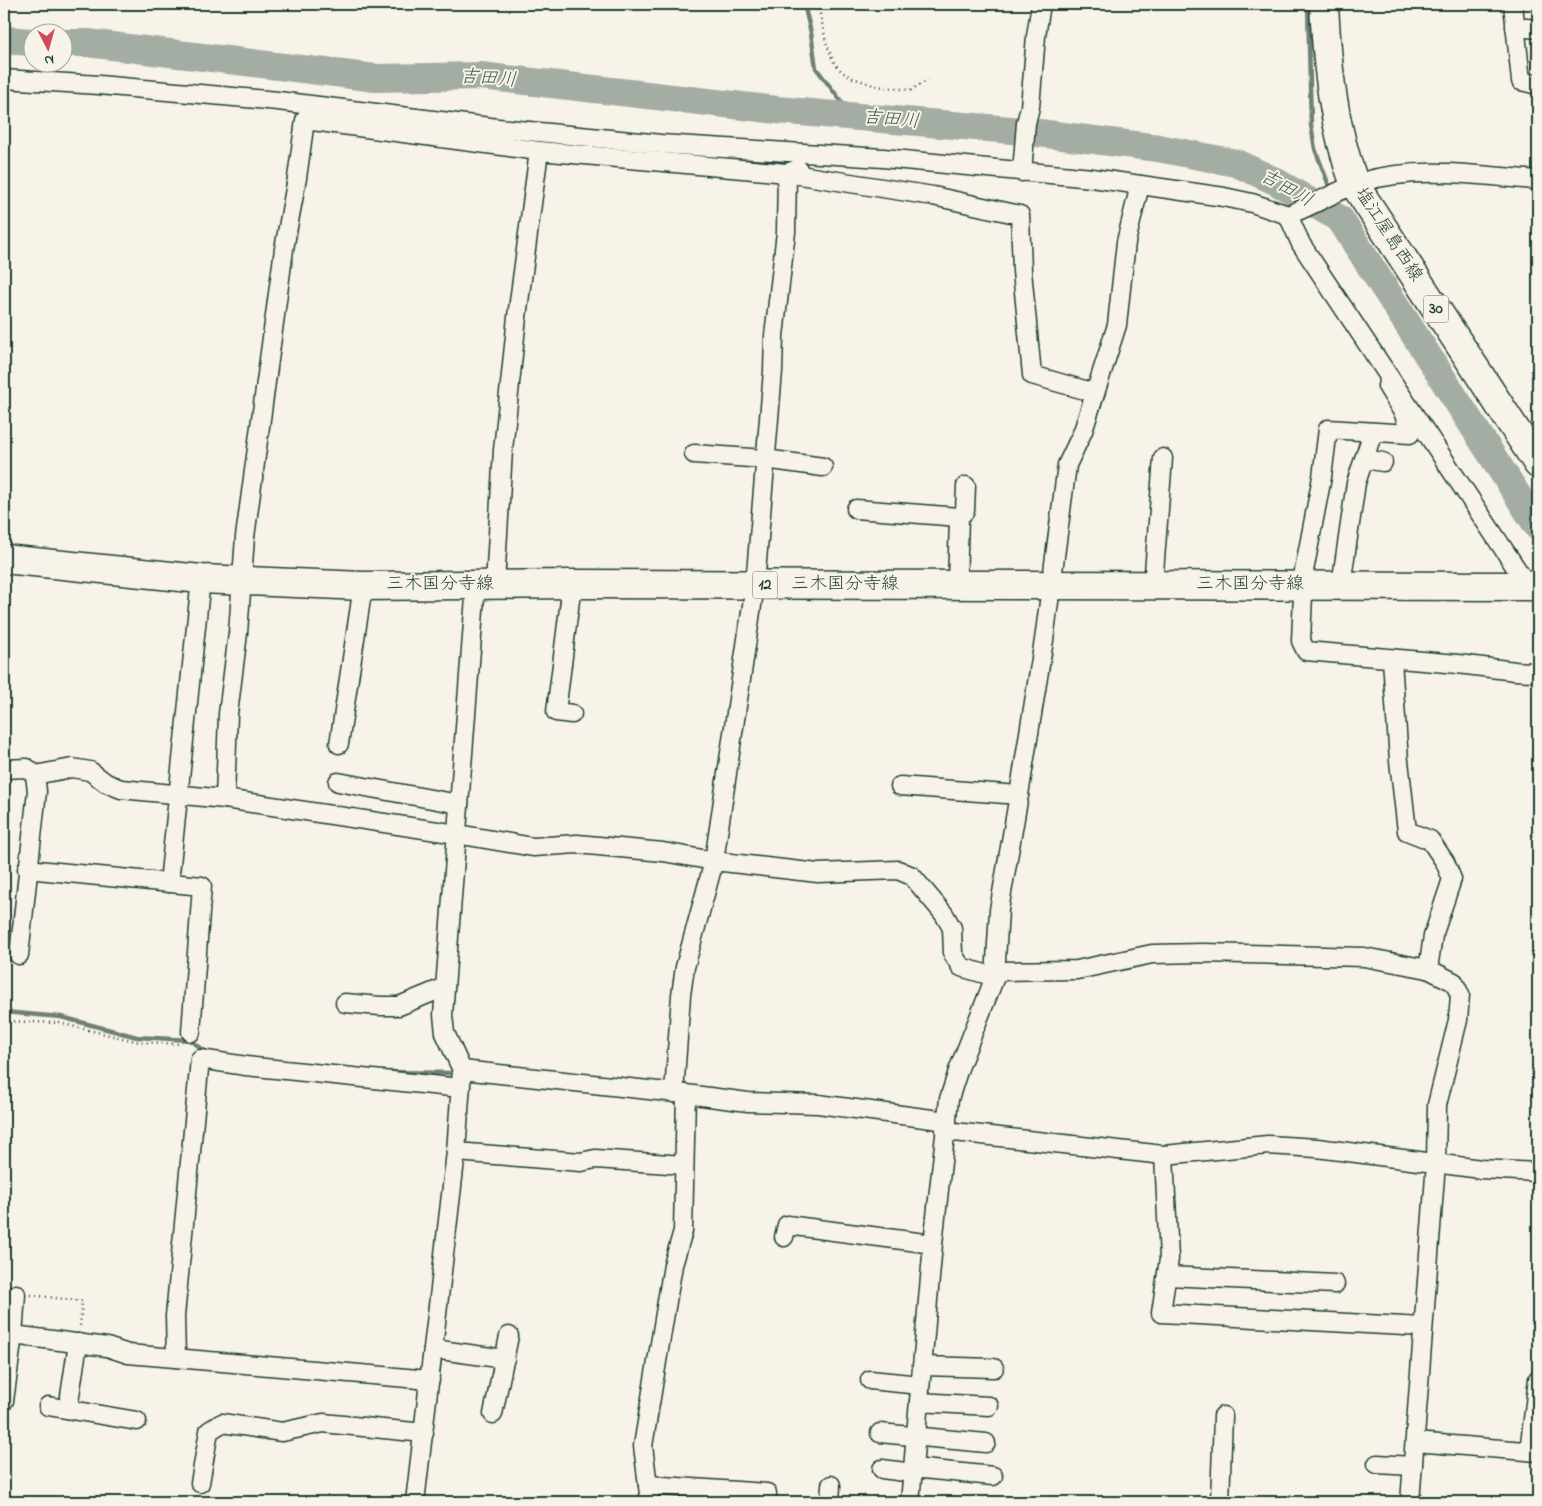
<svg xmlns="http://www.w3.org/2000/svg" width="1542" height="1506" viewBox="0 0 1542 1506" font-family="'Indie Flower','Klee One',sans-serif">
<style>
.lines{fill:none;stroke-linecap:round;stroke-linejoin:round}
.stream{stroke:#6f8077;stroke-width:4.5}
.river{stroke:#a4ada3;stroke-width:28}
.street-casing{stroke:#1f3d34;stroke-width:21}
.primary-casing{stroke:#1f3d34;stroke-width:31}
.path{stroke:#1f3d34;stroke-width:2.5;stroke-dasharray:1 4;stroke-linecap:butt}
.street{stroke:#f7f3e8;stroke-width:18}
.primary{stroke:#f7f3e8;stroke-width:28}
.labels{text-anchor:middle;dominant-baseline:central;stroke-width:4;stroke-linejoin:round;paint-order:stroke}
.shield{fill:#f7f3e8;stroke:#60746a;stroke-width:1}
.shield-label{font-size:16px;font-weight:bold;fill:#1f3d34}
.street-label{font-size:18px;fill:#1f3d34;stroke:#f7f3e8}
.water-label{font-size:19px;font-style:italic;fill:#405950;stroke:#f7f3e8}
</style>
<rect width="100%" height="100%" fill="#f7f3e8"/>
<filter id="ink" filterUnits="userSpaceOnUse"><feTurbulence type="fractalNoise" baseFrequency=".02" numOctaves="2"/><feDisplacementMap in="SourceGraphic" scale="10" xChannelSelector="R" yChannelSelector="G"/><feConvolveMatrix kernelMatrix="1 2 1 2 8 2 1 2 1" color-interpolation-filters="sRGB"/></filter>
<g filter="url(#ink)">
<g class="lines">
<g class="stream">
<polyline points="804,4 811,33 816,68 853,117"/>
<polyline points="1308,4 1311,125 1315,149 1331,191"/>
<polyline points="1334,199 1340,219"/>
<polyline points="4,1012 61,1017 137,1037 190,1040 208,1053"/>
<polyline points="389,1072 451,1073"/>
</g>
<g class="river">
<polyline points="4,40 32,42"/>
<polyline points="62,43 87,43 376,78 481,76 777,110 1023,131 1158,148 1236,163 1275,181 1340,219 1538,527"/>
</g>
<g class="street-casing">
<g id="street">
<polyline points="1513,4 1521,81 1538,85"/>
<polyline points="1515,27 1538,29"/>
<path d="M4,79L99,85L278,101L498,128L661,144L883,158L1092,178L1224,197L1252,203L1288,215C1313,206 1337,190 1362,182C1418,165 1481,176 1538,180"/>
<polyline points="1022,172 1026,123 1030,107 1036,36 1041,4"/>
<polyline points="1288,215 1301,244 1528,586"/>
<polyline points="1390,378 1387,386 1404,414 1410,434 1328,429 1322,477 1304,571 1301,641 1306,651 1458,664 1515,671 1532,672 1538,670"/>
<polyline points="694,454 765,459 823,467"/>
<polyline points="1364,459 1383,462"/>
<polyline points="856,509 959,517"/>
<polyline points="495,584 503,450 517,317 539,151"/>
<polyline points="572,584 556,712 572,714"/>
<polyline points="957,585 959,517 965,511 966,486"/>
<polyline points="1153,585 1163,458"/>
<polyline points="1341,585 1356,483 1373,432"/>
<polyline points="1392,660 1399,761 1407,831 1430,840 1445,862 1452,879 1433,936 1428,969"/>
<polyline points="339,744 363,586"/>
<polyline points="4,769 27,768 35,775 37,791 19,955"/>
<polyline points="35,775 72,768 90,771 106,783 121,789 225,799 457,834 533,847 577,844 663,852 714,861 818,873 898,870 912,876 944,914 952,928 953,954 961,967 995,977"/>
<polyline points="338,782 459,804"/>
<polyline points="900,786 1019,795"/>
<polyline points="225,799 228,714 238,633 245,537 284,249 297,178 305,120 539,151 787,173 933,196 1020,215 1022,271 1032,375 1095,393"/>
<polyline points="27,869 202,886 191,1032"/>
<polyline points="169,883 201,579"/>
<polyline points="995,971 1077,970 1152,954 1203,953 1364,957 1428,969 1454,982 1460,995 1458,1020 1437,1105 1436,1163 1410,1502"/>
<polyline points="345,1003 380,1006 399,1006 445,987"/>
<polyline points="462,1070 686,1094 748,1102 818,1104 947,1121"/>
<polyline points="674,1093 681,995 685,967 714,861 755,585 773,371 774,336 786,232 787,173 798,169"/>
<polyline points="945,1131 1164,1155 1268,1145 1317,1148 1481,1169 1538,1172"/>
<polyline points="456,1152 581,1162 595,1159 684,1165"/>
<polyline points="1164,1155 1169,1259 1161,1313 1423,1327"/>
<polyline points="784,1237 787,1225 933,1244"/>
<polyline points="1167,1276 1335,1284"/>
<polyline points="13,1335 107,1347 128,1354 430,1380"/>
<polyline points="433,1349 505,1359"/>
<polyline points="176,1358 175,1316 200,1059 246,1066 461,1088"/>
<polyline points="922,1366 994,1368"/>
<polyline points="870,1380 920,1385"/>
<polyline points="4,1401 13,1335 16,1294"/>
<polyline points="919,1402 989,1406"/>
<polyline points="48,1406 137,1421"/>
<polyline points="68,1409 78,1343"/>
<polyline points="493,1414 509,1336"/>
<polyline points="880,1433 986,1443"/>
<polyline points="1415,1442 1538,1452"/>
<polyline points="1529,1451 1538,1379"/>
<polyline points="1377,1464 1413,1466"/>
<polyline points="913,1468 993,1476"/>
<polyline points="882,1469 913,1473"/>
<polyline points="200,1483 209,1431 222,1423 282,1432 323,1423 424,1433"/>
<polyline points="648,1485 767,1493 766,1502"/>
<polyline points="415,1502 456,1152 462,1070 445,1033 443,1015 476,584"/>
<polyline points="650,1502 643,1446 673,1265 683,1231 686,1094"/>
<polyline points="830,1502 831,1485"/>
<polyline points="910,1502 933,1244 949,1099 959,1068 995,977 999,910 1019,795 1044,640 1067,465 1083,431 1117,325 1126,242 1140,185"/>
<polyline points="1220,1502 1223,1416"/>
</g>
</g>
<g class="primary-casing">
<g id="primary">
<path d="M1324,4C1327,65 1333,127 1355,185L1538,464"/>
<polyline points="4,559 201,579 363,586 572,584 1538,586"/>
</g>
</g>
<g class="path">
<polyline points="818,4 826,42 833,61 842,72 853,78 876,86 911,90 928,80"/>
<polyline points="4,1021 59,1023 139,1042 180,1044"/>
<polyline points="31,1295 82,1301 80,1327"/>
</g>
<use href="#street" class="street"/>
<use href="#primary" class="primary"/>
</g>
</g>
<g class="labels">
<g class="shield">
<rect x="1423.5" y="295.5" width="25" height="27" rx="4"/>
<rect x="752.5" y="571.5" width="25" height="27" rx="4"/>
</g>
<g class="shield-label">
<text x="1436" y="309">30</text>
<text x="765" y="585">12</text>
</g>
<g class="street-label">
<text transform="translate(1388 235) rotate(57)">塩江屋島西線</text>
<text x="440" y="585">三木国分寺線</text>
<text x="845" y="585">三木国分寺線</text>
<text x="1250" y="585">三木国分寺線</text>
</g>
<g class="water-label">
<text transform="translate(488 79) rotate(4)">吉田川</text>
<text transform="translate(891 120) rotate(5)">吉田川</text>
<text transform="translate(1286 189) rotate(29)">吉田川</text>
</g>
</g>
<rect width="1542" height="1506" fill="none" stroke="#f7f3e8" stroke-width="20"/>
<rect x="10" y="10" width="1522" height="1486" fill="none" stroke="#1f3d34" stroke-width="2" filter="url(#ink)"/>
<g transform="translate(48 48) rotate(174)"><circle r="24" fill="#f7f3e8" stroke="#a1aaa0"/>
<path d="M0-4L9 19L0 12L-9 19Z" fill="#d1495b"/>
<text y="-8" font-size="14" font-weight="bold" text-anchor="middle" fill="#1f3d34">N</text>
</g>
</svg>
